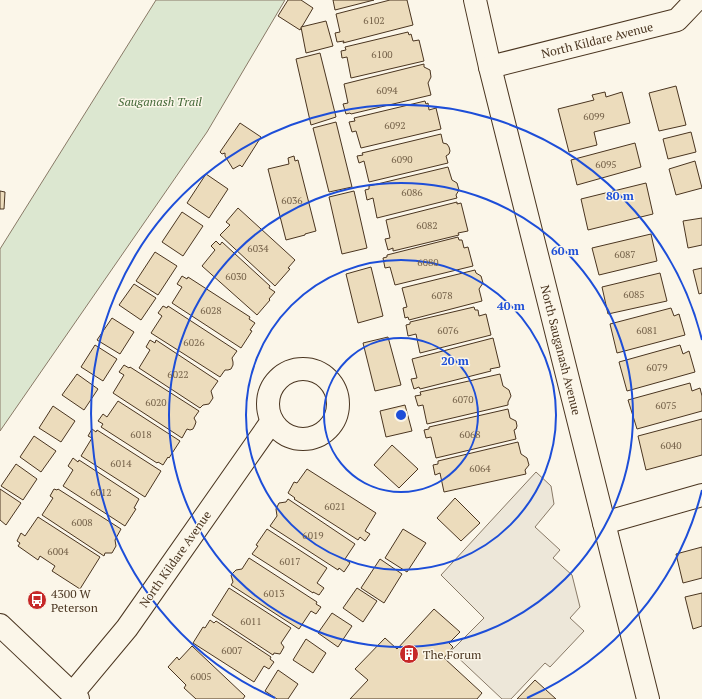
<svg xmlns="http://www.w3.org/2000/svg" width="702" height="699" viewBox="0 0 702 699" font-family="'PT Serif',serif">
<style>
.green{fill:#dce7d0;stroke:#887966}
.parking{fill:#ede7d9;stroke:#887966}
.building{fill:#ecdcbc;stroke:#4a3520}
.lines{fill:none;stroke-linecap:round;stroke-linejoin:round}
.minor-casing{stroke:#4a3520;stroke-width:24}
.primary-casing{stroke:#4a3520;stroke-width:24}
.minor{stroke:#fbf6e9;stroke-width:22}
.primary{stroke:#fbf6e9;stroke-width:22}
.ring{fill:none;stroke:#1d4ed8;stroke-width:2}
.labels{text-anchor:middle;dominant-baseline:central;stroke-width:3;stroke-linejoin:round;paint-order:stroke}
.number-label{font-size:10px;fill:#725f47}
.street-label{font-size:12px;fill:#4a3520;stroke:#fbf6e9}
.park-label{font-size:12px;font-style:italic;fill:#436837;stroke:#fbf6e9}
.poi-label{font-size:12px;fill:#4a3520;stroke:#fbf6e9;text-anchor:start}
.centre{fill:#1d4ed8;stroke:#fbf6e9;stroke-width:2}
.ring-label{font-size:12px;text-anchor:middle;font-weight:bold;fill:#1d4ed8;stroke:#fbf6e9;stroke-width:3;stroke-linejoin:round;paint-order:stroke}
</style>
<rect width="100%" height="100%" fill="#fbf6e9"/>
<polygon class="green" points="156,0 285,0 207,132 0,431 0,249"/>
<polygon class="parking" points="536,472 551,486 554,504 535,527 560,550 553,558 572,575 580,607 570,618 584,631 550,667 545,663 511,699 502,699 451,651 484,618 441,575"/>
<g class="building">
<polygon points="288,0 301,0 313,8 300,30 278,16"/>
<polygon points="333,0 374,0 335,10"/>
<polygon points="390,0 407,0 413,25 343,43 344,41 337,42 335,33 340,32 336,14"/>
<polygon points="326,21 333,46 306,53 301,27"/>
<polygon points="408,32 409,35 411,34 413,41 419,40 424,61 351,78 347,57 342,58 341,51 346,50 345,47"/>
<polygon points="320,53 336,117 311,125 296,59"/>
<polygon points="424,64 424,67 430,70 431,77 428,83 431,95 351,114 350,113 346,114 343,104 348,103 344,84"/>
<polygon points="676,86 686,125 659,131 649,93"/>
<polygon points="605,92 606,97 622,92 630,123 594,132 597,145 569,152 558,109 594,100 592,95"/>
<polygon points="425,101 426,104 428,103 429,110 436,108 441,129 361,148 356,131 352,132 349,122 355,121 354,118"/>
<polygon points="336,122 352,187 329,192 313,128"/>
<polygon points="240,123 261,137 242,167 240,165 233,169 225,156 225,153 222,154 220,152"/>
<polygon points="691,132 696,152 668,159 663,139"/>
<polygon points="441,134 443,143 447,144 449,147 450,151 449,154 446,156 448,163 369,182 364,161 359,163 357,156 363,155 362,153"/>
<polygon points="635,143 641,167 577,185 571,160"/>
<polygon points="294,156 295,161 298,160 316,231 305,234 305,235 286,240 268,169 289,164 288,158"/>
<polygon points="695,161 702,188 676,195 669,169"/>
<polygon points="448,167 452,180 457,183 459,190 456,195 457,198 377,218 373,198 367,200 365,190 369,189 369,186"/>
<polygon points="206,174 228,189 209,218 187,203"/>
<polygon points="646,183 653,214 588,230 581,199"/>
<polygon points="0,191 5,192 4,209 0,209"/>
<polygon points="354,191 367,248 342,254 329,197"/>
<polygon points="457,202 457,204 461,203 468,231 458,233 459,235 393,251 393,248 388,250 385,239 390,238 386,220"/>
<polygon points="238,208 295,260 288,268 290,269 275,286 220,235 230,225 226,222"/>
<polygon points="182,212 203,226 183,256 162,242"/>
<polygon points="702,218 702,245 688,248 683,221"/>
<polygon points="651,234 657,261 599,275 592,248"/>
<polygon points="458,237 459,240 462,240 464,248 468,247 473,266 395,285 390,267 385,268 383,258 387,257 387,255"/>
<polygon points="216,241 220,245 222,242 270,286 269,288 275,292 269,299 270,300 257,315 202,266 215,250 211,246"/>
<polygon points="155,252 177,266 158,295 136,281"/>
<polygon points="371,267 383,316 358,323 346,274"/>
<polygon points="702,268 702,293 699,294 693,270"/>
<polygon points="475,270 476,273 481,276 483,283 479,289 482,301 409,320 408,317 405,318 403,308 407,307 402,288"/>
<polygon points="660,273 667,301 608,314 602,287"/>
<polygon points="182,276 187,279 188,277 250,317 249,319 255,323 250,330 252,331 241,348 172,303 182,287 177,284"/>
<polygon points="134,284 156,298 141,320 119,305"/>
<polygon points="163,306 167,308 168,306 237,351 232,358 233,362 233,365 231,369 228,370 225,370 220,377 151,333 162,316 158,313"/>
<polygon points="474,307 475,310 478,310 479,316 486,314 491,335 420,353 416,334 408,336 406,325 410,324 410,322"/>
<polygon points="671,308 674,316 679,314 685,335 617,353 610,324"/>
<polygon points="112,318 134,332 120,354 97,340"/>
<polygon points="388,337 401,385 375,391 363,343"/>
<polygon points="493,338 500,367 490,369 491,371 420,389 419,387 414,389 411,379 417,378 412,359"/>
<polygon points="150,340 155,343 156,340 218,381 211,391 213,398 209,404 203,405 200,408 139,368 150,350 146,347"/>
<polygon points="95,345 117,359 103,381 81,367"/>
<polygon points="680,345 683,354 689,351 695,372 627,391 619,362"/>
<polygon points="124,365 129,368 130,367 199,411 194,418 196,422 195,425 193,429 190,430 187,429 182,438 113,393 124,375 119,372"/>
<polygon points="77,374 98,389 84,410 62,395"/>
<polygon points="500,374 503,386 509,390 511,396 508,402 508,405 427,424 423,405 418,406 415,396 421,395 420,392"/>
<polygon points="690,383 692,391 700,388 702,396 702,411 637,429 628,400"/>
<polygon points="118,401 180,441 169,458 168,457 163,465 158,462 157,463 101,427 103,424 98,421 103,414 107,417"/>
<polygon points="405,405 412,431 386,437 380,411"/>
<polygon points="53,406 75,421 61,442 39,428"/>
<polygon points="508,409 510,418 516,421 517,426 516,429 514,430 516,439 436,458 431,437 426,438 424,430 429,429 429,427"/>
<polygon points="702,419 702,455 646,470 638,436"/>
<polygon points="92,429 96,432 97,430 161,471 145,497 81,456 92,438 88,436"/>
<polygon points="34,436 56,451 41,472 20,457"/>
<polygon points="518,442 521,454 527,458 529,465 525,470 526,474 444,492 440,473 435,475 433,465 438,464 438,461"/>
<polygon points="392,445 418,469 399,488 374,465"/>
<polygon points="73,458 78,462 79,460 139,499 134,508 136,509 125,526 63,486 73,470 68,466"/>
<polygon points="16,464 37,479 23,500 1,486"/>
<polygon points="307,469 376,513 365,531 370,534 365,541 360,537 358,540 294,499 295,498 288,493 294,482 297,483"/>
<polygon points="0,489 21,503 6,525 0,520"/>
<polygon points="54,489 57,490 58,489 121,529 115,540 116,546 112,553 105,553 104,556 42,515 53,498 50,496"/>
<polygon points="455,498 480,523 461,541 437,518"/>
<polygon points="288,499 355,544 345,559 350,563 344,572 339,568 338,570 270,526 277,516 276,509 279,503 286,502"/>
<polygon points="38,517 100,557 80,589 52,571 55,566 40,556 38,560 18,546 20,543 17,541 21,533 25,536"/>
<polygon points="267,529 327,568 317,583 324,588 319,595 313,592 313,593 252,554 258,546 256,545"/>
<polygon points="403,529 426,543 407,572 385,558"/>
<polygon points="702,547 702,578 683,583 676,554"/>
<polygon points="249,558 317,602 316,604 321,607 316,614 311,611 299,629 231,585 233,582 231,575 236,570 242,569"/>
<polygon points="380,559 402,574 384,603 361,588"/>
<polygon points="229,588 291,628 281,643 284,647 280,654 274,653 273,655 212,615"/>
<polygon points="357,588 377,601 363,622 343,608"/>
<polygon points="702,593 702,626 693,629 685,597"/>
<polygon points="434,609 460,632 449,643 453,647 444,658 482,693 477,699 350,699 368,680 355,669 385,638 397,649"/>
<polygon points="332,613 352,626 338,647 318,633"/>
<polygon points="210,620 214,623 216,621 271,657 270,659 274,662 269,669 264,666 254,682 193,643 203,627 205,628"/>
<polygon points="306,639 326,653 313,673 293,660"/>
<polygon points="192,646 245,696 243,699 196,699 184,688 186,685 168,667 177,657 179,660"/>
<polygon points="278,670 298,684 288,699 277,699 265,691"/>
<polygon points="535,680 556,699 517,699"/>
</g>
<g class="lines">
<g class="minor-casing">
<g id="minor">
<polyline points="475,0 490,67 648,699"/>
<polyline points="490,67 677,20 696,0"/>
<circle cx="303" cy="404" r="35"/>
<polyline points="604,523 702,495"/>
<polyline points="72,694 127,628 272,421"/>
</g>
</g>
<g class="primary-casing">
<polyline id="primary" points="0,625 78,699"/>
</g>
<use href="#minor" class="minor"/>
<use href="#primary" class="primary"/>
</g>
<g class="ring">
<circle cx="401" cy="415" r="77"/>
<circle cx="401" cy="415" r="155"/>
<circle cx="401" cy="415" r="232"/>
<path d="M702 490A310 310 0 0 1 527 698M275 698A310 310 0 1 1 702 340"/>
</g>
<defs>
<g id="bus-disc" transform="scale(1)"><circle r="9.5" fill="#c62828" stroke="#fbf6e9"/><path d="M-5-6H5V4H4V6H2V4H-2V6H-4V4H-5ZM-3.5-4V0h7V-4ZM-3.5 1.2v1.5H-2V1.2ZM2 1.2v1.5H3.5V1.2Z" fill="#fff"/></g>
<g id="building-disc" transform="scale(1)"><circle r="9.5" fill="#c62828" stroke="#fbf6e9"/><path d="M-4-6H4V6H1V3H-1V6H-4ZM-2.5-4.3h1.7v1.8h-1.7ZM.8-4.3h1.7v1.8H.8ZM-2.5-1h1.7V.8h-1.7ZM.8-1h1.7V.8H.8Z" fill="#fff"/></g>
</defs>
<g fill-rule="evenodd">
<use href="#bus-disc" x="37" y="600"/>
<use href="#building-disc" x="409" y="654"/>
</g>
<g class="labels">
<g class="number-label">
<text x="374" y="20">6102</text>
<text x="382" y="54">6100</text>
<text x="387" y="90">6094</text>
<text x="594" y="116">6099</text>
<text x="395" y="125">6092</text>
<text x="402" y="159">6090</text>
<text x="606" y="164">6095</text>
<text x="412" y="192">6086</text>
<text x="292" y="200">6036</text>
<text x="427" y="225">6082</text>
<text x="258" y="248">6034</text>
<text x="625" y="254">6087</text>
<text x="428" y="262">6080</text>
<text x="236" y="276">6030</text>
<text x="634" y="294">6085</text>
<text x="442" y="295">6078</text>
<text x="211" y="310">6028</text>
<text x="448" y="330">6076</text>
<text x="647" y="330">6081</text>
<text x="194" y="342">6026</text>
<text x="657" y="367">6079</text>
<text x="178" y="374">6022</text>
<text x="463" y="399">6070</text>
<text x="156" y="402">6020</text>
<text x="666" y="405">6075</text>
<text x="141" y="434">6018</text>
<text x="470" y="434">6068</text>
<text x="671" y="445">6040</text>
<text x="121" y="463">6014</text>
<text x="480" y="468">6064</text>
<text x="101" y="492">6012</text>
<text x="335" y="506">6021</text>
<text x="82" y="522">6008</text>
<text x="313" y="535">6019</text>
<text x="58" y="551">6004</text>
<text x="290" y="561">6017</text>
<text x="274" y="593">6013</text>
<text x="251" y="621">6011</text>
<text x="232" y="650">6007</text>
<text x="201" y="676">6005</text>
</g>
<g class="street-label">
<text transform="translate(597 40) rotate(-14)">North Kildare Avenue</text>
<text transform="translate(561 350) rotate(76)">North Sauganash Avenue</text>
<text transform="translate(175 559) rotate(-55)">North Kildare Avenue</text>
</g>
<g class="park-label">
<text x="160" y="101">Sauganash Trail</text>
</g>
<g class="poi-label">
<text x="51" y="593">4300 W<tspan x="51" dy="14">Peterson</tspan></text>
<text x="423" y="654">The Forum</text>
</g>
</g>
<circle cx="401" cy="415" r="6" class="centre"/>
<g class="ring-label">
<text x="620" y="200">80 m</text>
<text x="565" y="255">60 m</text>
<text x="511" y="310">40 m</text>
<text x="455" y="365">20 m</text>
</g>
</svg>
